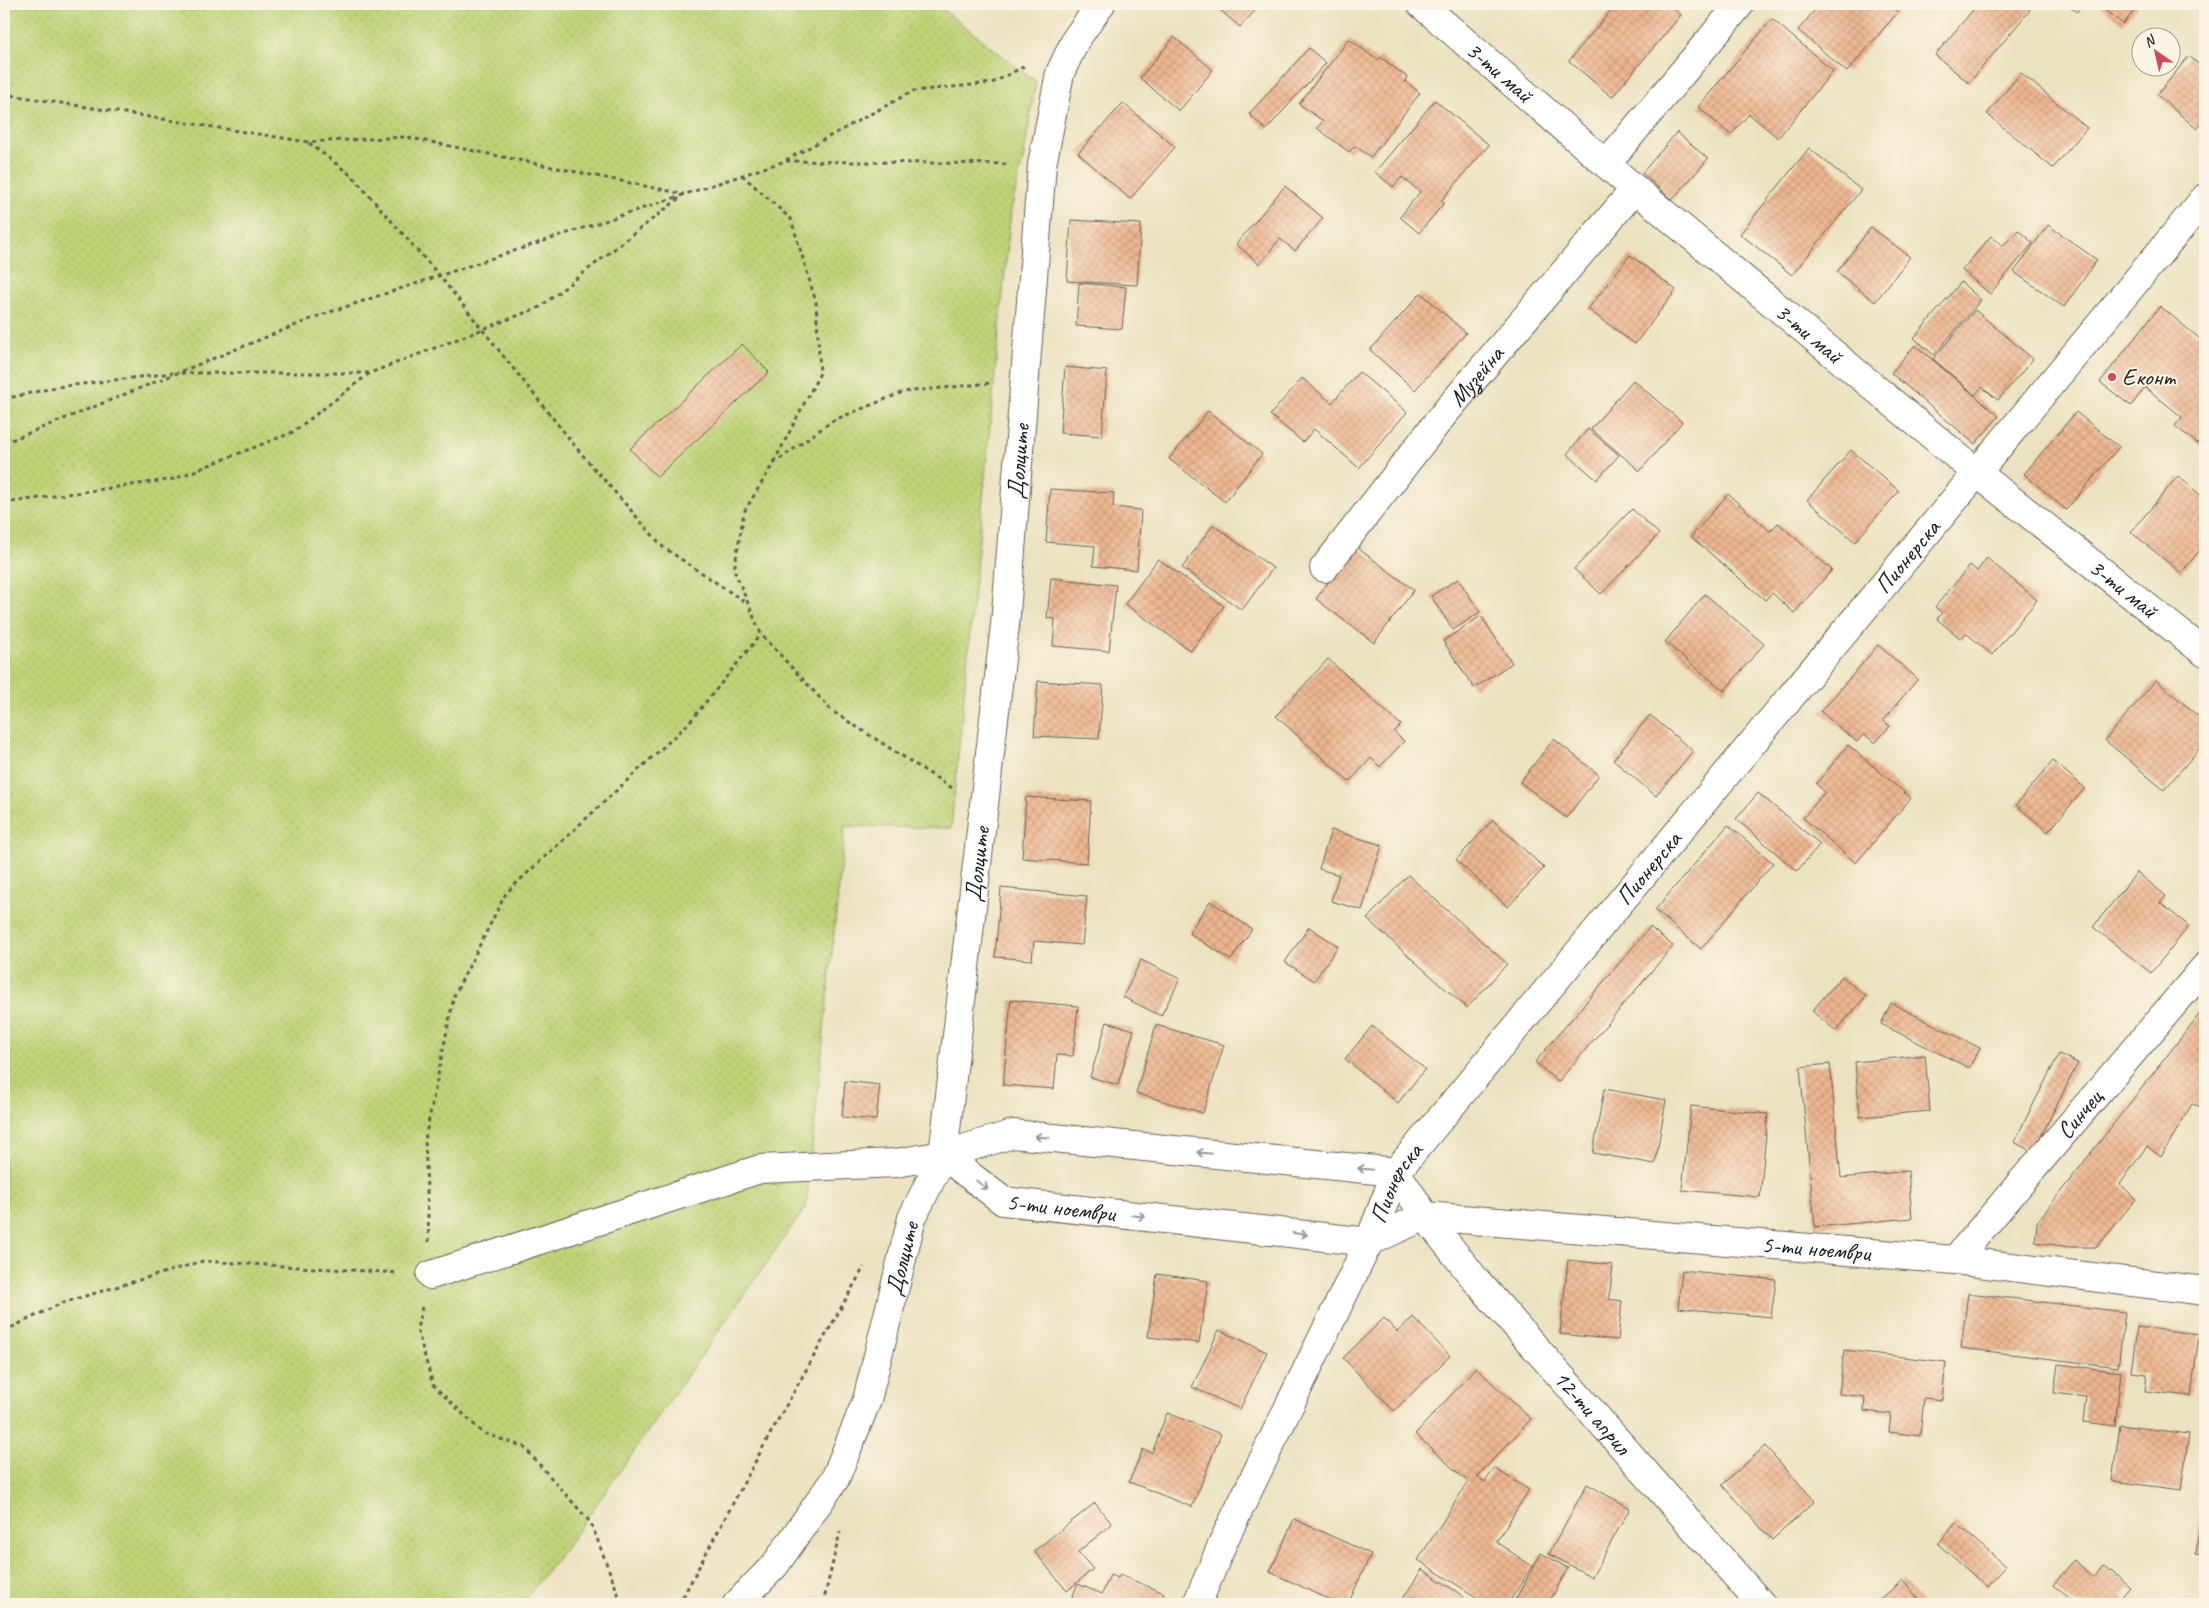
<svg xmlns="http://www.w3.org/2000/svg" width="2209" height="1608" viewBox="0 0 2209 1608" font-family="Caveat,sans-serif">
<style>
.grass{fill:url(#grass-dots);stroke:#6c7749}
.building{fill:url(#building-cross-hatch)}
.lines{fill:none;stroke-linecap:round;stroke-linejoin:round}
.minor-casing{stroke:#656156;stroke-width:30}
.path{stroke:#656156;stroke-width:3;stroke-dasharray:4 4;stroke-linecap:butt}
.minor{stroke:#fff;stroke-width:28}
.oneway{stroke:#999}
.poi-dot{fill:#d1495b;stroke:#fcf5e5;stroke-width:2}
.labels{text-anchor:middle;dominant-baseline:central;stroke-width:4;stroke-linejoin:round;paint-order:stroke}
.street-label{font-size:24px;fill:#1c1c1c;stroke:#fcf5e5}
.poi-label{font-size:24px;fill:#1c1c1c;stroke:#fcf5e5;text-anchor:start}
</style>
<defs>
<pattern id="grass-dots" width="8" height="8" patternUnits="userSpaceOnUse" patternTransform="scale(1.25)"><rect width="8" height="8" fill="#bdd276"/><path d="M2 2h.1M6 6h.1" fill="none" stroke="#a2b466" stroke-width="1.8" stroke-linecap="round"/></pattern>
<pattern id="building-cross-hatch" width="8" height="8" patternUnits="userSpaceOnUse" patternTransform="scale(1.25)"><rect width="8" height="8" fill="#edb690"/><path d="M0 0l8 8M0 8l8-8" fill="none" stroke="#cb9c7c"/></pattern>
</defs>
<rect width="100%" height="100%" fill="#fcf5e5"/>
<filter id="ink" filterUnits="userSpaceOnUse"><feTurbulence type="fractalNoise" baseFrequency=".02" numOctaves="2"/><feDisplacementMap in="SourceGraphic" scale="10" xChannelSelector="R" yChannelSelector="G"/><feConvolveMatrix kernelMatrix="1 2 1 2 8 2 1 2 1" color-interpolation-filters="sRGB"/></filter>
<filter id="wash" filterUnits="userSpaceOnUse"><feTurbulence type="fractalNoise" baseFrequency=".0096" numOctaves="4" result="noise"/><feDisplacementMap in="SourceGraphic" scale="20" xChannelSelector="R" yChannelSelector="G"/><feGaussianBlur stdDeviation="1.12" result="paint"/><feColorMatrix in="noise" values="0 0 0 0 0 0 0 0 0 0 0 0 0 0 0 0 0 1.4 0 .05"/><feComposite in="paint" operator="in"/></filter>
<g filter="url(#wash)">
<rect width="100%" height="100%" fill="#ece2c1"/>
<polygon class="grass" points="4,4 936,4 1036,82 1024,154 1011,210 951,828 845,826 806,1207 565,1549 521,1604 4,1604"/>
<g id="blocks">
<g class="building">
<polygon points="1213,4 1261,4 1240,27"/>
<polygon points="1616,4 1668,4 1681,15 1612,97 1569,61"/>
<polygon points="1820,4 1887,4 1898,12 1847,72 1798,30"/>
<polygon points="1978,4 2023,4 2030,10 1969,83 1935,55"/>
<polygon points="2067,4 2084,4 2077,12"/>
<polygon points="2097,4 2140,4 2123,24"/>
<polygon points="1772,19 1833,71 1778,138 1749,114 1731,135 1698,107"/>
<polygon points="1174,37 1213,70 1179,111 1140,78"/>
<polygon points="1349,39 1377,60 1380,57 1407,77 1405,81 1420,93 1371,157 1355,146 1349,152 1317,128 1323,121 1299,104"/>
<polygon points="1309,48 1326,63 1266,130 1249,114"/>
<polygon points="2189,56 2205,70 2205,119 2197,129 2157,95"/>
<polygon points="2021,73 2087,128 2053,168 1987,114"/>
<polygon points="1435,100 1489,145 1441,201 1444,203 1419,233 1400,217 1420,192 1402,177 1393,187 1375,172"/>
<polygon points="1123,103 1175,147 1130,199 1078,153"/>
<polygon points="1677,132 1708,159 1672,200 1642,173"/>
<polygon points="1809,148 1861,190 1792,275 1740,234"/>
<polygon points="1285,186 1323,218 1295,251 1280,239 1259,264 1236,244"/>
<polygon points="1071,220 1141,224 1137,285 1067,281"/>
<polygon points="2048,225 2097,260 2064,307 2014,272"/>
<polygon points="1871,227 1910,257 1875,302 1837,272"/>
<polygon points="2018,230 2033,243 1990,294 1962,270 1991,236 2003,246"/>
<polygon points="1630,255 1676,290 1635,344 1588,309"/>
<polygon points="1961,282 1981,300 1934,355 1914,338"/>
<polygon points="1079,283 1126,287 1122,329 1076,326"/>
<polygon points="1421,293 1466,333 1415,390 1370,350"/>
<polygon points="2160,306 2205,343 2205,444 2202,447 2175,426 2182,417 2145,387 2131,406 2100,382"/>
<polygon points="1975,310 2033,359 1998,400 1982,387 1975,395 1933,359"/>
<polygon points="742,344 769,372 657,477 630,449"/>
<polygon points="1915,345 1999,416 1975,444 1891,373"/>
<polygon points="1065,367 1107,371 1102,436 1060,433"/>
<polygon points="1359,372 1407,412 1359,468 1314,429 1303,442 1270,415 1302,378 1332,403"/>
<polygon points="1633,380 1682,422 1640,471 1591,429"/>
<polygon points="1208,411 1262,454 1225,502 1169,459"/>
<polygon points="2076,412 2119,447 2066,510 2024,474"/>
<polygon points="1588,429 1619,455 1597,480 1567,454"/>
<polygon points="1851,450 1899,491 1855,542 1807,500"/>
<polygon points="2178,476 2205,499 2205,544 2181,573 2131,532"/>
<polygon points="1050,489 1114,493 1113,507 1141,510 1137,570 1093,566 1095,546 1046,542"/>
<polygon points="1728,494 1770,531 1778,523 1832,570 1794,613 1772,593 1765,600 1691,537"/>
<polygon points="1632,509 1659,534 1601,594 1574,569"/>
<polygon points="1213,525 1273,568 1242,610 1182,568"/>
<polygon points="1355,546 1414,590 1374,643 1316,599"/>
<polygon points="1987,558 2037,600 1992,655 1966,633 1961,639 1937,619 1942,613 1935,607 1970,565 1977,571"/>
<polygon points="1158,559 1224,606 1191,651 1125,604"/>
<polygon points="1051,578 1116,585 1109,651 1053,646 1055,619 1047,618"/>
<polygon points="1458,579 1480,612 1453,630 1431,596"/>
<polygon points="1705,594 1764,644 1724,691 1665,642"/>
<polygon points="1481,616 1512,663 1474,688 1443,641"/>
<polygon points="1878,645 1918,679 1883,720 1890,726 1875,743 1864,734 1857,742 1821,712"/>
<polygon points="1328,659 1401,725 1394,732 1404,741 1380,767 1371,758 1349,782 1276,716"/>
<polygon points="2156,680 2205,722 2205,742 2164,790 2105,740"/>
<polygon points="1038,681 1103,685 1099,739 1034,736"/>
<polygon points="1650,715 1693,751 1656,796 1613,760"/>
<polygon points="1554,739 1599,775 1566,818 1520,782"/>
<polygon points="1848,745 1911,798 1856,863 1803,818 1825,792 1816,784"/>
<polygon points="2053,761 2085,788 2048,832 2016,805"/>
<polygon points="1758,793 1820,844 1797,871 1736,819"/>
<polygon points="1026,797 1091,801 1087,863 1022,858"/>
<polygon points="1493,820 1544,868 1508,907 1456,860"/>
<polygon points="1728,825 1773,863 1701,949 1655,910"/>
<polygon points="1331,830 1382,845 1362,910 1331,901 1339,875 1319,869"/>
<polygon points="2137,872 2166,896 2160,903 2189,926 2151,973 2093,927"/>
<polygon points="1408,875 1507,964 1467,1008 1367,919"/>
<polygon points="1001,888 1087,896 1082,945 1034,941 1032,960 995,957"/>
<polygon points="1210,901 1252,929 1231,960 1189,933"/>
<polygon points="1309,927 1338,946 1314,981 1285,962"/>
<polygon points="1650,927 1673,946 1558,1082 1535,1062"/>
<polygon points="1141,960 1180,979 1161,1016 1123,997"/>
<polygon points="1842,976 1866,996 1836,1031 1812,1011"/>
<polygon points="1011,1000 1078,1006 1073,1056 1057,1055 1054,1089 1003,1085"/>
<polygon points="1891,1003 1980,1048 1969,1068 1881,1024"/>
<polygon points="2205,1007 2205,1108 2192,1104 2161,1157 2147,1146 2120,1184 2136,1199 2097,1247 2070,1247 2035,1242 2037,1222"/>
<polygon points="1107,1022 1134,1030 1118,1085 1090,1077"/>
<polygon points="1156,1025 1224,1045 1203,1113 1136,1093"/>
<polygon points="1372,1026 1425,1069 1398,1103 1345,1059"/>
<polygon points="2059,1054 2078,1063 2033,1152 2014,1142"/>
<polygon points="1925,1055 1930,1111 1860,1117 1855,1062"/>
<polygon points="1830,1064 1841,1178 1908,1171 1912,1218 1815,1227 1800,1067"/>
<polygon points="845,1081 880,1085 876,1120 842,1117"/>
<polygon points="1604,1089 1666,1100 1655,1164 1593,1153"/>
<polygon points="1691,1106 1768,1114 1760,1197 1682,1190"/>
<polygon points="1568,1260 1613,1265 1609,1299 1622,1301 1618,1340 1560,1334"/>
<polygon points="1682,1270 1776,1280 1771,1317 1678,1308"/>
<polygon points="1157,1274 1208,1281 1199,1343 1148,1337"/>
<polygon points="1968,1293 2125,1312 2118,1367 1961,1348"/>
<polygon points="1413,1317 1450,1356 1394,1411 1343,1358 1384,1318 1397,1332"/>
<polygon points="2137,1327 2199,1334 2191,1396 2145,1391 2147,1374 2131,1372"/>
<polygon points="1219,1330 1267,1352 1240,1409 1192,1387"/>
<polygon points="1844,1350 1946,1362 1942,1400 1924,1398 1920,1436 1889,1432 1891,1414 1864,1411 1865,1397 1839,1394"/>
<polygon points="2058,1364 2121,1372 2115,1426 2083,1422 2086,1397 2054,1393"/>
<polygon points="1476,1368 1531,1419 1477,1477 1485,1482 1494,1468 1529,1490 1496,1542 1532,1566 1508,1604 1487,1604 1418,1560 1468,1482 1415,1434"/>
<polygon points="1167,1413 1221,1434 1192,1507 1129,1482 1143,1449 1152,1453"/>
<polygon points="2120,1425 2189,1434 2181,1490 2112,1481"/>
<polygon points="1765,1446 1815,1501 1772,1540 1722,1485"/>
<polygon points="1587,1484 1630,1508 1592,1577 1549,1554"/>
<polygon points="2204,1493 2205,1493 2205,1555 2196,1554"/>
<polygon points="1095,1503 1112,1524 1078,1552 1093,1569 1067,1591 1034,1551"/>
<polygon points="1294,1519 1371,1554 1348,1604 1339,1604 1270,1572"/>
<polygon points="1956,1523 2005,1566 1987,1587 1938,1544"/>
<polygon points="1541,1553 1568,1568 1548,1604 1513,1604"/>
<polygon points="2074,1560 2094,1577 2104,1565 2130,1587 2120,1599 2126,1604 2075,1604 2053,1585"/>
<polygon points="1422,1569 1463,1596 1458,1604 1408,1604 1402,1600"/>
<polygon points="1110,1575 1118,1578 1120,1575 1164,1593 1160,1604 1069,1604 1078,1584 1102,1594"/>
<polygon points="1903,1580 1923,1604 1875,1604"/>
</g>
</g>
</g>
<g filter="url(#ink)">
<use href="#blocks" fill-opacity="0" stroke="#656156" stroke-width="1"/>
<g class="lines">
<g class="minor-casing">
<g id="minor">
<path id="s1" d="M1421,4L1635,189L1976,472L2205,653"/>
<polyline points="1606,164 1740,4"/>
<path id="s2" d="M1324,568L1443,415L1635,189"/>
<path id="s3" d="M943,1155L1003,1201L1369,1242L1425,1216L1955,1260L2205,1291"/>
<path id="s4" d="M1955,1260L2205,967"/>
<path id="s5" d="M431,1275L760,1169L896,1163L943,1155L1013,1134L1396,1172L1425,1216L1475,1279L1761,1604"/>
<path id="s6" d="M737,1604L775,1565L835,1479L867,1400L912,1218L943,1155L1005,625L1042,165L1060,73L1076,39L1101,4"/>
<path id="s7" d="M1197,1604L1225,1538L1369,1242L1396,1172L2205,198"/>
</g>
</g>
<g class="path">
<polyline points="4,94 308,142 406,137 684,194"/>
<polyline points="309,143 352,176 439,275 579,451 663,547 748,604"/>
<polyline points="786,160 913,91 992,83 1027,65"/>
<polyline points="742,175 791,219 816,302 820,373 774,462"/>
<polyline points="181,373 370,373 540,307 682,196"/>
<polyline points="4,399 57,387 173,373"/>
<polyline points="4,443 321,315 785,161 1008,164"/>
<polyline points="4,503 174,479 293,432 370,373"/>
<polyline points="952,788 832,711 761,634 734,570 744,512 773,464 832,421 903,392 991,383"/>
<polyline points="429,1242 425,1139 454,996 506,893 689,723 761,634"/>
<polyline points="422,1307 417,1329 433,1385 483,1433 524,1447 591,1523 622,1604"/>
<polyline points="4,1331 62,1303 203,1261 398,1273"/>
<polyline points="679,1604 769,1436 864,1267"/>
<polyline points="823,1604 840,1532"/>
</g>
<use href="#minor" class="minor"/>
</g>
<defs><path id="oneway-shaft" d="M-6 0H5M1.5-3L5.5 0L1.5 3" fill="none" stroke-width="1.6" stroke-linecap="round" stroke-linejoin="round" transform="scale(1.25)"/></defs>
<g class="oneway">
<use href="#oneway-shaft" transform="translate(1042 1137) rotate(-174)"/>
<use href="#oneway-shaft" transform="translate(1204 1153) rotate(-174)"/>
<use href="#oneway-shaft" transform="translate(1365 1169) rotate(-174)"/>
<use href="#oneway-shaft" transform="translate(982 1185) rotate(37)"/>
<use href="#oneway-shaft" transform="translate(1138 1216) rotate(7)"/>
<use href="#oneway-shaft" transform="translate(1300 1234) rotate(7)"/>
</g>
</g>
<circle class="poi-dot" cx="2112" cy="377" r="5"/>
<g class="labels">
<g class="street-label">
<text stroke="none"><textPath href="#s1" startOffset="104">3-ти май</textPath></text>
<text stroke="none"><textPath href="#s1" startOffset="509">3-ти май</textPath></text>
<text stroke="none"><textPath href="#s2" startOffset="245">Музейна</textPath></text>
<text stroke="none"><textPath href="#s6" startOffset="1200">Долците</textPath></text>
<text stroke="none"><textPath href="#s7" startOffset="1276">Пионерска</textPath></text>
<text stroke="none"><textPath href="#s1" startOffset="914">3-ти май</textPath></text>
<text stroke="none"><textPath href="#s6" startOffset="795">Долците</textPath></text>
<text stroke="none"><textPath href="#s7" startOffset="871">Пионерска</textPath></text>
<text stroke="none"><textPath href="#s4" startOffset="192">Синчец</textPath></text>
<text stroke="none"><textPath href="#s7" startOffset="466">Пионерска</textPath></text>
<text stroke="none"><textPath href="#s3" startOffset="134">5-ти ноември</textPath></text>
<text stroke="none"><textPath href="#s3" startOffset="898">5-ти ноември</textPath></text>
<text stroke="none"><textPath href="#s6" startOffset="390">Долците</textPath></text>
<text stroke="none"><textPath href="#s5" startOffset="1298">12-ти април</textPath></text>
</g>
<g class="poi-label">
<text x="2122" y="377">Еконт</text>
</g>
</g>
<rect width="2209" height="1608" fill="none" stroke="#fcf5e5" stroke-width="20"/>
<g transform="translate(2156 52) rotate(326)"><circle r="24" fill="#fcf5e5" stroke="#a29e95"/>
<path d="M0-4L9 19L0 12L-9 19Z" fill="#d1495b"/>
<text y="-8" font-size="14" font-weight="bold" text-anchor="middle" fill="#1c1c1c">N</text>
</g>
</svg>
